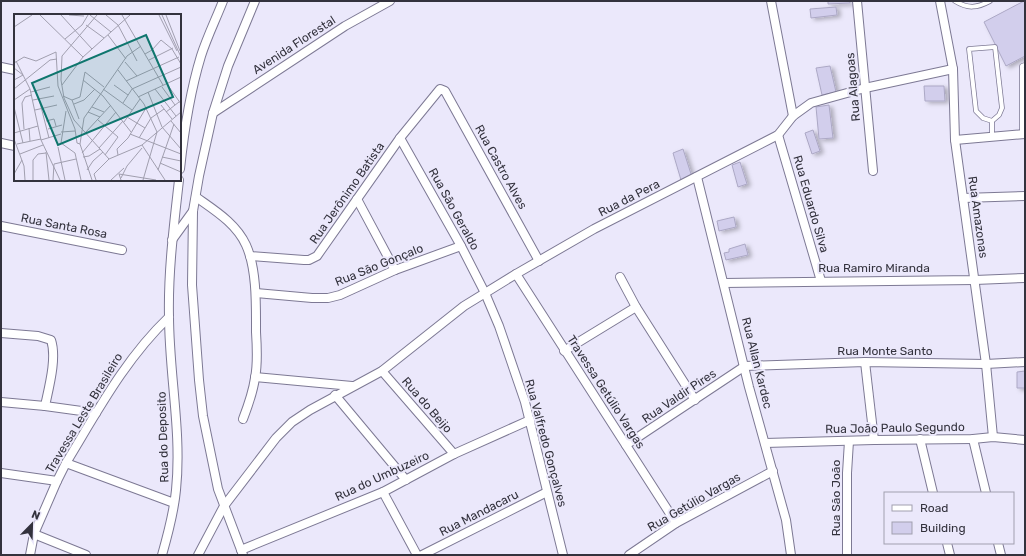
<svg xmlns="http://www.w3.org/2000/svg" width="1026" height="556" viewBox="0 0 1026 556" font-family="Rubik,sans-serif">
<style>
.building{fill:#d2ceec;stroke:#aca8c5;filter:url(#shadow)}
.lines{fill:none;stroke-linecap:round;stroke-linejoin:round}
.lane-casing{stroke:#7d7994;stroke-width:5.5}
.street-casing{stroke:#7d7994;stroke-width:10}
.lane{stroke:#fff;stroke-width:4}
.street{stroke:#fff;stroke-width:8}
.labels{text-anchor:middle;dominant-baseline:central;stroke-width:4;stroke-linejoin:round;paint-order:stroke}
.street-label{font-size:12px;fill:#33323d;stroke:#ebe8fb}
.inset-road{fill:none;stroke:#a19faf;stroke-width:1}
.view{fill:#0f766e;fill-opacity:0.15;stroke:#0f766e;stroke-width:2}
.inset-edge{fill:none;stroke:#33323d;stroke-width:2}
</style>
<defs>
<filter id="shadow"><feDropShadow dx="3.5" dy="2" stdDeviation="2" flood-color="#0004"/></filter>
</defs>
<rect width="100%" height="100%" fill="#ebe8fb"/>
<g class="building">
<polygon points="828,1 850,1 850,3 828,4"/>
<polygon points="1024,1 1025,1 1025,56 1006,66 984,22"/>
<polygon points="836,7 837,15 811,18 810,9"/>
<polygon points="830,66 836,92 822,95 816,68"/>
<polygon points="924,86 944,86 945,101 925,101"/>
<polygon points="829,105 833,138 819,139 816,107"/>
<polygon points="813,130 820,151 812,154 805,133"/>
<polygon points="683,149 692,177 681,180 673,153"/>
<polygon points="740,162 747,184 738,187 732,165"/>
<polygon points="734,217 736,227 719,231 717,221"/>
<polygon points="745,244 748,255 726,260 724,253 729,252 729,249"/>
<polygon points="1025,371 1025,388 1017,388 1017,372"/>
</g>
<g class="lines">
<g class="lane-casing">
<g id="lane">
<path d="M955,1C968,9 977,8 990,1"/>
<polygon points="995,47 1002,108 999,115 992,121 983,118 976,111 969,49"/>
<polyline points="992,121 992,137"/>
<polyline points="1022,135 1022,66 1025,65"/>
</g>
</g>
<g class="street-casing">
<g id="street">
<polyline points="771,1 793,116"/>
<polyline points="857,1 873,171"/>
<polyline points="940,1 953,69 955,140 986,364 993,437"/>
<polyline points="1,67 15,70"/>
<polyline points="213,113 345,26 390,1"/>
<polyline points="778,135 821,281"/>
<polyline points="400,138 461,246 485,293 499,326 525,402 563,555"/>
<polyline points="955,140 1025,134"/>
<polyline points="1,143 15,146"/>
<path d="M180,169C184,131 190,92 201,56C207,37 216,19 223,1"/>
<polyline points="697,177 749,387 786,520 791,555"/>
<path d="M196,197C214,210 236,223 246,245C257,269 256,306 256,332C257,347 258,363 255,378C253,392 248,406 243,419"/>
<polyline points="963,198 1025,196"/>
<polyline points="357,199 395,270"/>
<polyline points="1,226 122,250"/>
<polyline points="172,240 193,211"/>
<polyline points="250,256 304,260 309,260 317,256 400,138 440,89 445,91 539,261"/>
<polyline points="516,274 676,523"/>
<polyline points="620,277 636,307 695,400"/>
<polyline points="724,283 975,280 1025,278"/>
<polyline points="256,293 312,298 328,298 340,295 395,270 461,246"/>
<path d="M1,333L38,336L51,340C57,358 49,387 45,406"/>
<polyline points="564,351 636,307"/>
<polyline points="865,362 874,440"/>
<polyline points="382,371 454,454"/>
<polyline points="255,377 352,386"/>
<polyline points="335,395 406,480"/>
<polyline points="1,402 45,406 96,413"/>
<polyline points="920,439 933,493"/>
<polyline points="973,439 986,493"/>
<polyline points="765,443 874,440 973,439 993,437 1025,440"/>
<polyline points="626,445 745,366 865,362 986,364 1025,362"/>
<polyline points="66,463 174,503"/>
<polyline points="1,473 57,481"/>
<polyline points="383,492 417,555"/>
<polyline points="34,534 86,555"/>
<polyline points="947,543 950,555"/>
<polyline points="998,543 1001,555"/>
<polyline points="241,550 383,492 454,454 530,420"/>
<path d="M30,555L34,534L57,481L66,463C97,412 125,359 169,317"/>
<path d="M162,555C168,534 174,512 176,490C182,432 169,374 169,316C168,271 174,225 179,180"/>
<polyline points="198,555 224,506 276,438 292,422 310,410 382,371 464,306 516,274 594,229 778,135 793,116 811,103 865,88 953,69"/>
<polyline points="243,555 218,489 203,416 199,380 192,285 193,211 199,176 213,113 228,66 255,1"/>
<polyline points="422,555 547,492"/>
<polyline points="629,555 676,523 773,471"/>
<polyline points="847,555 847,473 849,441"/>
</g>
</g>
<use href="#lane" class="lane"/>
<use href="#street" class="street"/>
</g>
<g class="labels">
<g class="street-label">
<text transform="translate(294 45) rotate(-33)">Avenida Florestal</text>
<text transform="translate(853 87) rotate(-95)">Rua Alagoas</text>
<text transform="translate(501 167) rotate(61)">Rua Castro Alves</text>
<text transform="translate(347 193) rotate(-55)">Rua Jerônimo Batista</text>
<text transform="translate(629 198) rotate(-27)">Rua da Pera</text>
<text transform="translate(811 204) rotate(74)">Rua Eduardo Silva</text>
<text transform="translate(454 209) rotate(61)">Rua São Geraldo</text>
<text transform="translate(978 217) rotate(82)">Rua Amazonas</text>
<text transform="translate(64 226) rotate(11)">Rua Santa Rosa</text>
<text transform="translate(379 265) rotate(-22)">Rua São Gonçalo</text>
<text x="874" y="268">Rua Ramiro Miranda</text>
<text x="885" y="351">Rua Monte Santo</text>
<text transform="translate(757 363) rotate(76)">Rua Allan Kardec</text>
<text transform="translate(606 392) rotate(57)">Travessa Getúlio Vargas</text>
<text transform="translate(679 396) rotate(-34)">Rua Valdir Pires</text>
<text transform="translate(427 405) rotate(49)">Rua do Beijo</text>
<text transform="translate(84 413) rotate(-59)">Travessa Leste Brasileiro</text>
<text transform="translate(895 428) rotate(-1)">Rua João Paulo Segundo</text>
<text transform="translate(163 437) rotate(-92)">Rua do Deposito</text>
<text transform="translate(546 443) rotate(75)">Rua Valfredo Gonçalves</text>
<text transform="translate(382 476) rotate(-25)">Rua do Umbuzeiro</text>
<text transform="translate(836 498) rotate(-90)">Rua São João</text>
<text transform="translate(694 502) rotate(-30)">Rua Getúlio Vargas</text>
<text transform="translate(479 513) rotate(-27)">Rua Mandacaru</text>
</g>
</g>
<g transform="translate(14 14)">
<rect width="167" height="167" fill="#ebe8fb"/>
<path class="inset-road" d="M26,1L69,43M47,1L78,35M55,1L70,2M76,1L97,18M83,1L48,42L47,66L50,84L60,106L95,145M92,1L104,11L123,47M108,1L149,71M145,1L163,37M148,1L167,43M152,1L166,37M72,11L90,24M0,13L18,1M94,21L112,45M51,25L68,11L74,1M131,40L138,36L147,26L158,35L167,50M135,46L159,34M2,47L16,75L27,126L46,166M111,48L123,62M0,49L10,43L22,47L42,38L44,72L61,115L63,129L66,130M0,54L9,61L0,66M104,56L130,90L143,118L129,166M69,66L89,82L117,118M112,67L165,43M153,70L167,90M48,71L69,43L116,1M100,71L114,81M148,73L161,91M0,75L36,46L43,45M89,75L118,96M141,75L162,102M17,78L36,73M134,78L148,113L167,135M49,82L58,86L65,105M124,83L167,63M25,85L35,124M0,86L16,75M19,86L40,82M58,86L66,83L71,58L90,73M109,89L118,75L167,53M60,90L70,86L81,75M147,91L158,105M0,93L9,129M78,93L90,98M21,96L43,91M52,97L47,129L61,139L67,166M74,98L86,103M152,98L165,88M113,103L131,114M84,106L104,123L91,141M32,107L40,105L42,112M157,107L167,119M110,108L126,85M15,114L16,127M10,115L8,89L11,83L18,81M34,115L48,111M47,118L61,117M0,119L24,112M71,119L97,91M116,120L167,140M125,124L137,104L150,95M0,125L10,152L11,166M27,126L47,120M3,130L27,125M128,131L151,166M44,133L51,166M85,134L109,107M32,138L35,166M68,139L102,98M6,140L29,131M104,141L103,135L114,124L132,94M69,143L75,142L86,135M148,143L167,147M146,149L167,158M73,156L79,147L89,138M144,156L160,110M0,160L8,146M107,164L113,152L128,134M19,166V146L24,140L32,139M39,166L40,150L62,145M78,166L66,130L70,104L113,42L127,32M82,166L80,160L95,145L128,131L167,98M97,166L110,154M107,166L105,160L142,166"/>
<path class="view" d="M132,21L159,83L44,131L18,69Z"/>
<rect width="167" height="167" class="inset-edge"/>
</g>
<rect width="1026" height="556" fill="none" stroke="#33323d" stroke-width="4"/>
<rect x="884" y="492" width="130" height="52" fill="#ebe8fb" stroke="#a19faf"/>
<rect x="892" y="505" width="20" height="6" fill="#ffffff" stroke="#a19faf"/>
<text x="920" y="512" font-size="12" fill="#33323d">Road</text>
<rect x="892" y="522" width="20" height="12" fill="#d2ceec" stroke="#a19faf"/>
<text x="920" y="532" font-size="12" fill="#33323d">Building</text>
<g transform="translate(32 524) rotate(23)" stroke="#ebe8fb" stroke-width="3" paint-order="stroke">
<path d="M0-3L7 15L0 10L-7 15Z" fill="#33323d"/>
<text y="-6" font-size="11" font-weight="bold" text-anchor="middle" fill="#33323d">N</text>
</g>
</svg>
